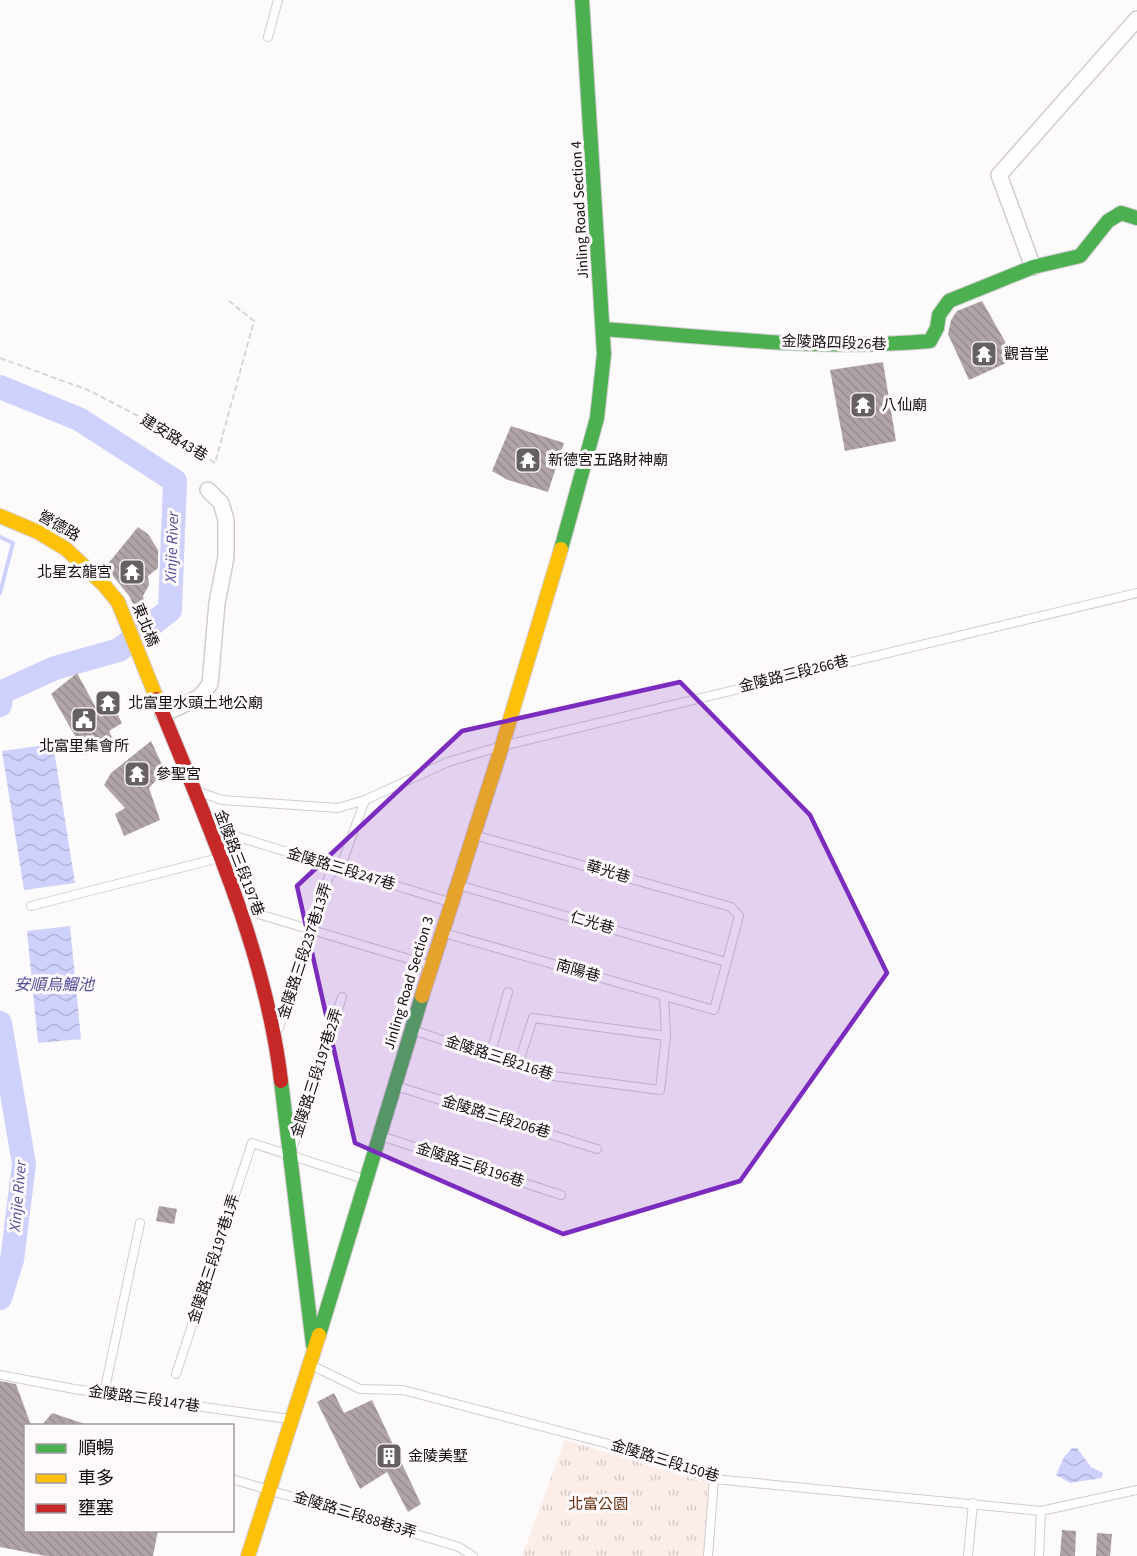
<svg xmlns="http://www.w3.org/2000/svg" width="1137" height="1556" viewBox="0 0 1137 1556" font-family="'Source Sans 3','Noto Sans TC',sans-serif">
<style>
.grass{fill:url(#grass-tufts)}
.water{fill:url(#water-waves)}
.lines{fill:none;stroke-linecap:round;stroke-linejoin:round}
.stream{stroke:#cfd1fd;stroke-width:4}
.river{stroke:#cfd1fd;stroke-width:24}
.building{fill:url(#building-back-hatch)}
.lane-casing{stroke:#d2cccf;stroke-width:10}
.street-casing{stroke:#d2cccf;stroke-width:18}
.fast-casing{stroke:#d2cccf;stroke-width:16}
.slow-casing{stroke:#d2cccf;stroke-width:16}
.jam-casing{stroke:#d2cccf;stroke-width:16}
.path{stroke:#d6d5d6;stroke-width:2;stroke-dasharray:6 3;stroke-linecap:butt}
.lane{stroke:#fffeff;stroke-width:8}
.street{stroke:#fffeff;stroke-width:15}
.fast{stroke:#4caf50;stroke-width:14}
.slow{stroke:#ffc107;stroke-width:14}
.jam{stroke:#c62828;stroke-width:14}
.marked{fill:#7b2cbf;fill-opacity:0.2;stroke:#7b2cbf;stroke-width:4.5;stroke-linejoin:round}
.labels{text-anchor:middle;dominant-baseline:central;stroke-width:6;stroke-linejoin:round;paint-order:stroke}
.street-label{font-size:15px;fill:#140d11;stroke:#fef9fc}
.poi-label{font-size:15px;fill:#140d11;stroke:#fef9fc;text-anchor:start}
.park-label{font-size:15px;fill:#682e0a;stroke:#fef9fc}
.water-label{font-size:16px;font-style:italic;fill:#4f4d97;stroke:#fef9fc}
</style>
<defs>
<pattern id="grass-tufts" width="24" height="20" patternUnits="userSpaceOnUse" patternTransform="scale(1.5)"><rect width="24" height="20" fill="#fcede8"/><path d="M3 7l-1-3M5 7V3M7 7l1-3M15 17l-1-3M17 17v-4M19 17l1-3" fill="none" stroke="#d7cac6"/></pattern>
<pattern id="water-waves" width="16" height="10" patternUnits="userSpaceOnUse" patternTransform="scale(1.5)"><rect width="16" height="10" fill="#cfd1fd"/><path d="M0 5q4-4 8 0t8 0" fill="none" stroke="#b1b2d8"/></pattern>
<pattern id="building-back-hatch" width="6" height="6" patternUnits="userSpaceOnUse" patternTransform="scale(1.5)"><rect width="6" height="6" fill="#b1a4a6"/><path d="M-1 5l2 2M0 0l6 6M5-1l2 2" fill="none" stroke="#978c8e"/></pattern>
</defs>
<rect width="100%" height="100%" fill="#fdfafc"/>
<polygon class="grass" points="565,1440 710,1484 703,1556 522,1556"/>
<g class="water">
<polygon points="53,744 75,883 24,890 2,751"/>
<polygon points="70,926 81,1039 38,1043 27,931"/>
<polygon points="1072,1448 1077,1448 1091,1467 1103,1473 1102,1478 1070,1483 1056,1475 1064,1457"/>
</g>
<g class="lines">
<polyline class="stream" points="0,537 13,543 0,593"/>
<g class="river">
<polyline points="0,387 79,419 175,481 170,610 119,650 55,668 2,692 0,705"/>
<polyline points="0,1023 24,1164 12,1260 0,1298"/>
</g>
</g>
<g class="building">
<polygon points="982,301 1015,359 969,380 948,334 951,320 957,311"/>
<polygon points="883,362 896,441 845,451 830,370"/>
<polygon points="511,426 564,443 548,492 508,480 492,471"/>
<polygon points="138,527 148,534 158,550 158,568 148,576 149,585 143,596 145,604 136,613 130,597 112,575 107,565"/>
<polygon points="77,673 101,717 115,709 122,723 109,731 112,737 86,755 51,694"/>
<polygon points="151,741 165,771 149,788 160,820 124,836 115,814 125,808 104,785 111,773"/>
<polygon points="159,1206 177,1209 174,1224 156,1221"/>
<polygon points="0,1381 16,1384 31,1425 26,1425 26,1530 158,1530 153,1556 46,1556 0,1547"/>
<polygon points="334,1393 344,1413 372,1400 421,1504 408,1512 387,1472 360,1489 317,1402"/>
<polygon points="52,1413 85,1424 84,1425 42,1425"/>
<polygon points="1062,1530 1076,1531 1075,1556 1060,1556"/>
<polygon points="1097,1533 1112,1534 1110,1556 1096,1556"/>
</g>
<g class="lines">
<g class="lane-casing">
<g id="lane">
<polyline points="268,37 278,0"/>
<polyline points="199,792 222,800 338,808 365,800 448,762 502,746 1137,593"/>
<polyline points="232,835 449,902"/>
<polyline points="458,885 726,962"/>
<polyline points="31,906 219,858"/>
<polyline points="245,910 429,965"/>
<polyline points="444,933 714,1010 739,916 731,907 474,835"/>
<polyline points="664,996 666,1036"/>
<polyline points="279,1028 329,876 342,863 365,800"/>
<polyline points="413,1030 545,1075 660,1090 666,1036 533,1018 518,1065"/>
<polyline points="490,1056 508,992"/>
<polyline points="396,1086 597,1149"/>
<polyline points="384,1137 561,1195"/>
<polyline points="294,1144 342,997"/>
<polyline points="311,1365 360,1389 403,1390 605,1443 714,1479 1041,1511 1137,1490"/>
<polyline points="176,1374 252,1143 367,1180"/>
<polyline points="0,1375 74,1389 289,1419"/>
<polyline points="104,1393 140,1223"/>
<polyline points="232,1479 459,1547 473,1556"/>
<polyline points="708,1556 714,1479"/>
<polyline points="968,1556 973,1503"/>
<polyline points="1039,1556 1041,1511"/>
</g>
</g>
<g class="street-casing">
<g id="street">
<polyline points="1033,267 999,175 1137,19"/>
<polyline points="163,714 200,697 210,684 217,603 226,557 226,520 221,503 208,490"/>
</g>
</g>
<g class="fast-casing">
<g id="fast">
<path d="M603,329C712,337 821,351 930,341L937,328L939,315L949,301L1033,267L1080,256L1108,221L1121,213L1137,218"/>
<polyline points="561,549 597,418 604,354 582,0"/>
<polyline points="281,1081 313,1345"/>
<polyline points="319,1335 422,996"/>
</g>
</g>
<g class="slow-casing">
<g id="slow">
<polyline points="0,516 38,532 66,549 104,585 118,602 157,699"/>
<polyline points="422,996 502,746 561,549"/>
<polyline points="248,1556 319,1335"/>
</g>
</g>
<g class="jam-casing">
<path id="jam" d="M157,699C207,823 265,947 281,1081"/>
</g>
<polyline class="path" points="0,358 88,390 160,427 215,463 254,321 229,301"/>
<use href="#lane" class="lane"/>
<use href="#street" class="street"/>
<use href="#fast" class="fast"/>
<use href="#slow" class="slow"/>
<use href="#jam" class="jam"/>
</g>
<path class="marked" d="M680,682L810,815L887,973L740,1181L563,1234L355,1143L297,886L462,731Z"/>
<defs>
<g id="temple-square" transform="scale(1.35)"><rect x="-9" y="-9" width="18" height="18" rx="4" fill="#666063" stroke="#fef9fc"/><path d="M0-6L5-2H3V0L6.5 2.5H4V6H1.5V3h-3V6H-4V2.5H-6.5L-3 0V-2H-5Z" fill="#fff"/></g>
<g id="civic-square" transform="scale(1.35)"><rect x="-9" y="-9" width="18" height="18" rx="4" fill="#666063" stroke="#fef9fc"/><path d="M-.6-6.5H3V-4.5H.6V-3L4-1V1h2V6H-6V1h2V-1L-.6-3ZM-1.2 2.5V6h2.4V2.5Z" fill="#fff"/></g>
<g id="building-square" transform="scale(1.35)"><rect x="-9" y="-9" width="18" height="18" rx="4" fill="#666063" stroke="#fef9fc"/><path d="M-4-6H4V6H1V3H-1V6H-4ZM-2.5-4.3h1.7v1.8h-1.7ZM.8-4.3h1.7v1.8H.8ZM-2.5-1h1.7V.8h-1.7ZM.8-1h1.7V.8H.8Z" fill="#fff"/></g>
</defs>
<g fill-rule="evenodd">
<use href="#temple-square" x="984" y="354"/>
<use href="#temple-square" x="863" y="405"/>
<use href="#temple-square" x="528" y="460"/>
<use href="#temple-square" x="132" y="572"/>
<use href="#temple-square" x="108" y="703"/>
<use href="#civic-square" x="84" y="720"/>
<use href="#temple-square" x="137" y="774"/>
<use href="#building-square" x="389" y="1456"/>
</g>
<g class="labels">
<g class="street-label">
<text transform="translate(580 210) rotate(-93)">Jinling Road Section 4</text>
<text transform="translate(834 343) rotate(2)">金陵路四段26巷</text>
<text transform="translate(174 438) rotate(31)">建安路43巷</text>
<text transform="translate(59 526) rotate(30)">營德路</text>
<text transform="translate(145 625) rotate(68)">東北橋</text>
<text transform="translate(794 674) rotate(-14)">金陵路三段266巷</text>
<text transform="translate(239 863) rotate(69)">金陵路三段197巷</text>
<text transform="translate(341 869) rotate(17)">金陵路三段247巷</text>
<text transform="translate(608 872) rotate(16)">華光巷</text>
<text transform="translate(592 923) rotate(16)">仁光巷</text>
<text transform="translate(305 951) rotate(-72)">金陵路三段237巷13弄</text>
<text transform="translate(578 971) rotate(16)">南陽巷</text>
<text transform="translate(409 983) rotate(-73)">Jinling Road Section 3</text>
<text transform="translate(499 1058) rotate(18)">金陵路三段216巷</text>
<text transform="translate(317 1073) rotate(-72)">金陵路三段197巷2弄</text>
<text transform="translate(496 1117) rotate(17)">金陵路三段206巷</text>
<text transform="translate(470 1165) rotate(18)">金陵路三段196巷</text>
<text transform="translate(214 1259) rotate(-72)">金陵路三段197巷1弄</text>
<text transform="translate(144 1399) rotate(8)">金陵路三段147巷</text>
<text transform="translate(665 1461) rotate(17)">金陵路三段150巷</text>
<text transform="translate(355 1515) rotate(17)">金陵路三段88巷3弄</text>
</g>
<g class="poi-label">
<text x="1004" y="354">觀音堂</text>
<text x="882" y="405">八仙廟</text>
<text x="548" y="460">新德宮五路財神廟</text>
<text x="112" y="572" text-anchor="end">北星玄龍宮</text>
<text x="128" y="703">北富里水頭土地公廟</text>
<text x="84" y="746" text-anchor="middle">北富里集會所</text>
<text x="156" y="774">參聖宮</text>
<text x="408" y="1456">金陵美墅</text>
</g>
<g class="park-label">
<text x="598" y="1504">北富公園</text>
</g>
<g class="water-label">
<text transform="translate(172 547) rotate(-88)">Xinjie River</text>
<text x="54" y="985">安順烏鰡池</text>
<text transform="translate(18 1196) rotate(-85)">Xinjie River</text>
</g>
</g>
<rect x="24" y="1424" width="210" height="108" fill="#fef9fc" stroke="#a09b9e" stroke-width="1.5"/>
<rect x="36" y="1444" width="30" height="9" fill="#4caf50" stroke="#a09b9e" stroke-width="1.5"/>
<text x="78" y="1454" font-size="18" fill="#140d11">順暢</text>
<rect x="36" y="1474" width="30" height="9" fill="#ffc107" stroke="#a09b9e" stroke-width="1.5"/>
<text x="78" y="1484" font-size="18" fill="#140d11">車多</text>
<rect x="36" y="1504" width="30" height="9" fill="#c62828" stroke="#a09b9e" stroke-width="1.5"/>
<text x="78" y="1514" font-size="18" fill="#140d11">壅塞</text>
</svg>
